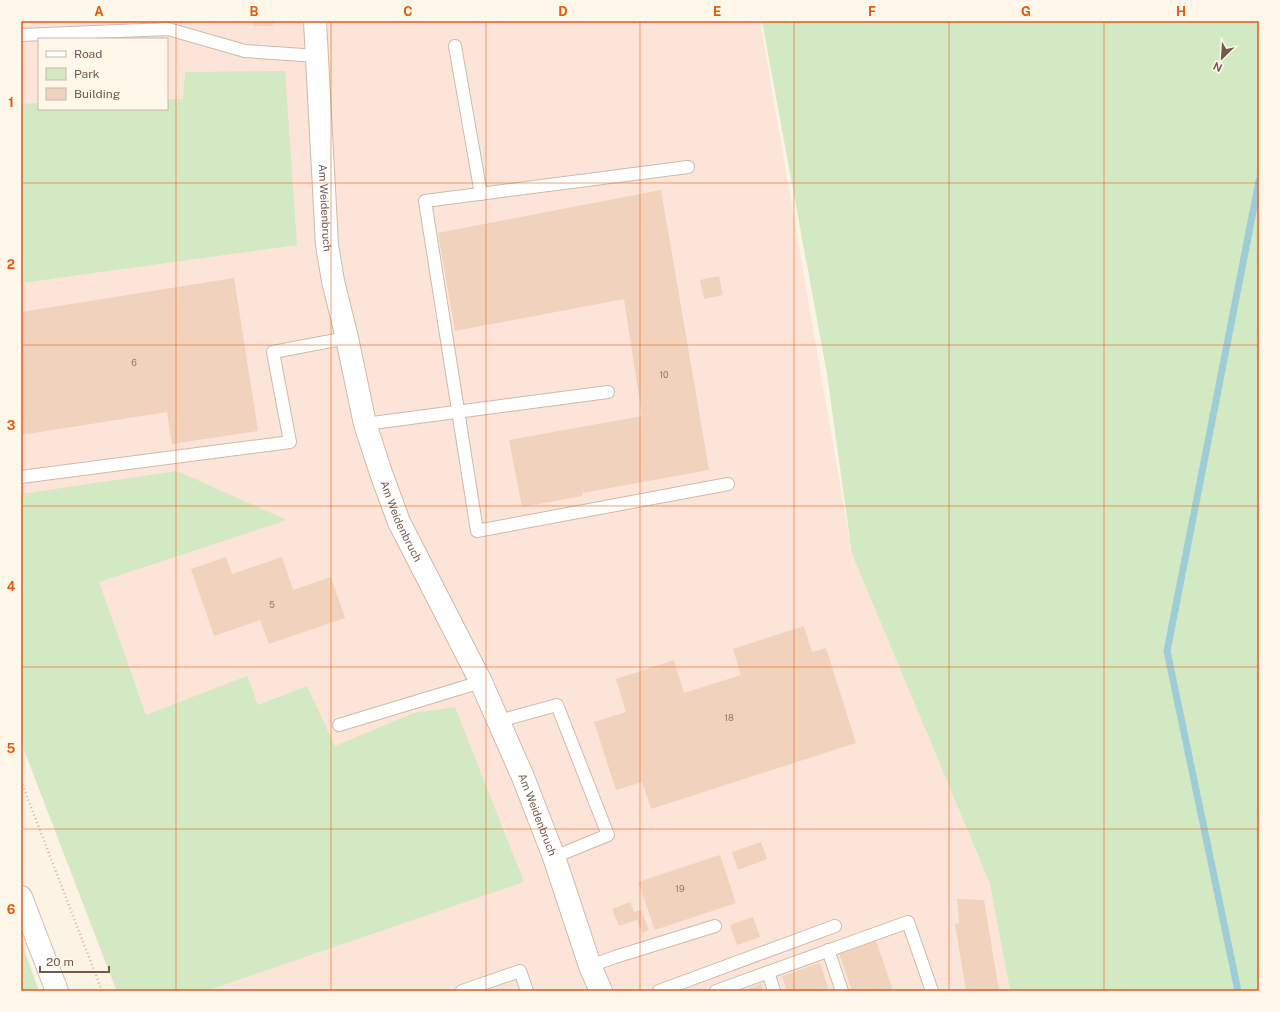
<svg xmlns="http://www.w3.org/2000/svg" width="1280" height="1012" viewBox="0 0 1280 1012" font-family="'Public Sans',sans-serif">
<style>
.commercial{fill:#fce4d8;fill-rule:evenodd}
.green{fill:#d2e9c3}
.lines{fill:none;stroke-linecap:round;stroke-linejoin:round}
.stream{stroke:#9fcdd7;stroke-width:7}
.building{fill:#f1d2bc}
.lane-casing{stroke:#cdbbab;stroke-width:14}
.street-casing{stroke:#cdbbab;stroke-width:24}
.secondary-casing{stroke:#d2bdab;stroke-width:24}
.path{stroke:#d6b69f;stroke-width:2.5;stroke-dasharray:1 3;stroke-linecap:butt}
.lane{stroke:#fff;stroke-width:12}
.street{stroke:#fff;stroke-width:22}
.secondary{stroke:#fff;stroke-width:22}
.grid{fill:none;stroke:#e8590c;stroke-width:1;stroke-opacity:0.55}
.labels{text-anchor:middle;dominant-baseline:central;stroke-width:4;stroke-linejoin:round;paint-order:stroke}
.number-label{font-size:9px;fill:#937866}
.street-label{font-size:11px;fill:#745a4a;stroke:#fff7ea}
.neatline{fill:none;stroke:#e8590c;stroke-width:1.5}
.grid-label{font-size:13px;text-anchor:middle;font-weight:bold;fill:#e8590c}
</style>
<rect width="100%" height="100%" fill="#fcf3e4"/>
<path class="commercial" d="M21,21H760L852,554L990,884L1010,991H116L21,742ZM39,39H167V109H39Z"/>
<g class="green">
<polygon points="762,21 1259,21 1259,991 1010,991 990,884 852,554 827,374"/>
<polygon points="285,71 297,245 21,283 21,104 39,103 39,109 167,109 167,99 183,99 185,72"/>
<polygon points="177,471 287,520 99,582 146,715 247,676 258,705 307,686 335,746 414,713 455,707 524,882 206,991 117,991 21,742 21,494"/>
<polygon points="21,941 39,991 21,991"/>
</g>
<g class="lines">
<polyline class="stream" points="1238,991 1167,651 1259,181"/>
</g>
<g class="building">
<rect x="253" y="21" width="20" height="5"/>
<polygon points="661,190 709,470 582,493 582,496 522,507 509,440 642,416 624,299 455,331 438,233"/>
<polygon points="719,276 723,295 704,299 700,280"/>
<polygon points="234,278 258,431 172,444 167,412 21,435 21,312"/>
<polygon points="226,557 232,574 282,557 293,590 331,577 345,618 269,644 260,620 214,636 191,569"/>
<polygon points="804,626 812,652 826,648 856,743 651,809 642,782 616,790 594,722 626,712 616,679 674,660 684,693 741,675 733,649"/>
<polygon points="761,842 767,859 738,870 732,852"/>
<polygon points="720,855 736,903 655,930 638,882"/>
<polygon points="957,899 984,900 999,991 966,991 955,924 959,923"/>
<polygon points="630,902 634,912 641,910 649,930 642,933 637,920 619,926 612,909"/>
<polygon points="753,917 760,937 737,945 730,925"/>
<polygon points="876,941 893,991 852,991 839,954"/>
<polygon points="820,963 829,991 787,991 782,976"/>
<polygon points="761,984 763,991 743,991"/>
</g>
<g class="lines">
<g class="lane-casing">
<g id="lane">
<polyline points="21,35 168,29 245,51 317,56"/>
<polyline points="455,46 481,194"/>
<polyline points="688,167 425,201 477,531 728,484"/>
<polyline points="365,424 608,392"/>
<polyline points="21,477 290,442 273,352 347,338"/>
<polyline points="499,721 557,705 608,835 554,857"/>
<polyline points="339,725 481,682"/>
<polyline points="828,950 842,991"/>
<polyline points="590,966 615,957 715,926"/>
<polyline points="768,972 774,991"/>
<polyline points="462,991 520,971 527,991"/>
<polyline points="659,991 835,926"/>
<polyline points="716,991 908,922 932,991"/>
</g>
</g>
<g class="street-casing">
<g id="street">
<path id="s1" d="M315,21L327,245L333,281L347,338L365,424L381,473L399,522L481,682L523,777L554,857L590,966L601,991"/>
</g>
</g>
<g class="secondary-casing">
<polyline id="secondary" points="21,897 57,991"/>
</g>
<polyline class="path" points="21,781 102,991"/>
<use href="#lane" class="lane"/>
<use href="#street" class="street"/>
<use href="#secondary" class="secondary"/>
</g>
<path class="grid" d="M176,21V991M331,21V991M486,21V991M640,21V991M794,21V991M949,21V991M1104,21V991M21,183H1259M21,345H1259M21,506H1259M21,667H1259M21,829H1259"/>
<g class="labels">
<g class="number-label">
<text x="134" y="362">6</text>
<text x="664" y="374">10</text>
<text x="272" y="604">5</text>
<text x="729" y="717">18</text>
<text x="680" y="888">19</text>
</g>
<g class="street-label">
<text stroke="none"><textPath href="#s1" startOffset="187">Am Weidenbruch</textPath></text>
<text stroke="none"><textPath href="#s1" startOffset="511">Am Weidenbruch</textPath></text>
<text stroke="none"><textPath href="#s1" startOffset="835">Am Weidenbruch</textPath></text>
</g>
</g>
<rect width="1280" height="1012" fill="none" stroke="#fff7ea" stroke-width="44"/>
<rect x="38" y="38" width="130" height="72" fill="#fff7ea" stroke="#c7b8aa"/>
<rect x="46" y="51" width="20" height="6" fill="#ffffff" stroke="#c7b8aa"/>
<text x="74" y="58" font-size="12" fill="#745a4a">Road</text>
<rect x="46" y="68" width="20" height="12" fill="#d2e9c3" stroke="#c7b8aa"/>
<text x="74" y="78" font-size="12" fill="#745a4a">Park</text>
<rect x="46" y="88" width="20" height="12" fill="#f1d2bc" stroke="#c7b8aa"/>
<text x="74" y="98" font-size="12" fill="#745a4a">Building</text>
<g transform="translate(1222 58) rotate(205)" stroke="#fff7ea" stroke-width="3" paint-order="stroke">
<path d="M0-3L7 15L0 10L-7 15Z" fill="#745a4a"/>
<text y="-6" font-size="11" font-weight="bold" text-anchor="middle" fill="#745a4a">N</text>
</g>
<path d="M40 966v6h69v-6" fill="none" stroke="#745a4a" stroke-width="2"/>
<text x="46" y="966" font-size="12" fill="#745a4a" stroke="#fff7ea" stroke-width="3" paint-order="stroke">20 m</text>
<rect x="22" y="22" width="1236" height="968" class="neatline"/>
<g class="grid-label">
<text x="99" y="16">A</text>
<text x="254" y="16">B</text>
<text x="408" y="16">C</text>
<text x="563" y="16">D</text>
<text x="717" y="16">E</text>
<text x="872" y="16">F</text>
<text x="1026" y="16">G</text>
<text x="1181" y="16">H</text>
<text x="11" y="107">1</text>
<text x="11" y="269">2</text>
<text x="11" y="430">3</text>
<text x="11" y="591">4</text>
<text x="11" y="753">5</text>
<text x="11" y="914">6</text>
</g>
</svg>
